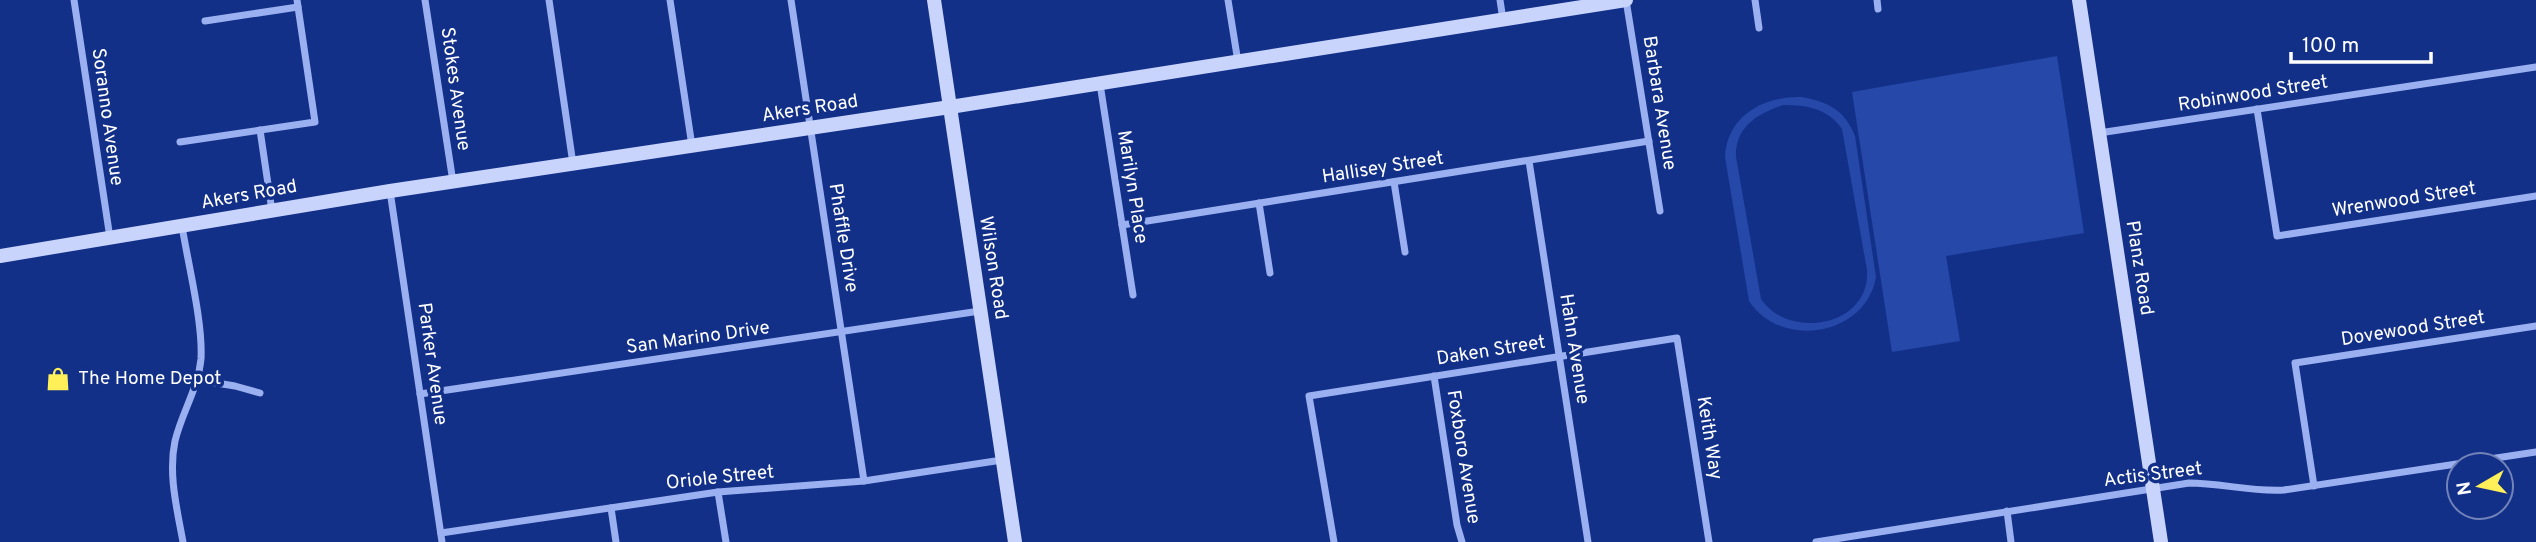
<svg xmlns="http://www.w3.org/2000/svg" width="2536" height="542" viewBox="0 0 2536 542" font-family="Overpass,sans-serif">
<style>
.green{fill:#2548a9;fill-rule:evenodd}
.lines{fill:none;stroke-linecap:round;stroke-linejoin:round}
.street{stroke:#9ab0f0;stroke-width:7}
.secondary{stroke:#c8d4fb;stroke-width:14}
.labels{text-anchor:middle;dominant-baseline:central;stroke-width:7;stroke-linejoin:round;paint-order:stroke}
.street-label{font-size:19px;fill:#fff;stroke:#133089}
.poi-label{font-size:19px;fill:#fff;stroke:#133089;text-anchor:start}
</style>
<rect width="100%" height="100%" fill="#133089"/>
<g class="green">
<polygon points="2057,56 2084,233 1946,256 1960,341 1892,352 1852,92"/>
<path d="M1802,97C1828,102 1845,110 1855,136L1876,277C1866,336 1781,350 1749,301L1725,157C1727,116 1763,96 1802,97ZM1783,105C1806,105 1828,108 1842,129L1867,270C1871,326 1789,341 1761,299L1736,157C1735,127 1757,114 1783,105Z"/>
</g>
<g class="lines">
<g class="street">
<polyline points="74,0 110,238"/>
<polyline points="425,0 453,182"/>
<polyline points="549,0 573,164"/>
<polyline points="670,0 692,146"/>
<polyline points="791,0 864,481"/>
<polyline points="1228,0 1238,62"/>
<polyline points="1500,0 1503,20"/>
<polyline points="1626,0 1660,211"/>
<polyline points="1755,0 1759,28"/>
<polyline points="1877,0 1878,9"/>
<polyline points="205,21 298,7"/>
<polyline points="1100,84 1133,295"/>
<polyline points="2257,109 2277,236 2536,196"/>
<polyline points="260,130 272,211"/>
<polyline points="2099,133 2536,67"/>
<polyline points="180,142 315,122 297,0"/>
<polyline points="1529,161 1588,542"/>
<polyline points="1394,182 1405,252"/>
<polyline points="390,191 442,542"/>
<polyline points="1259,203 1270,273"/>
<polyline points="1122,225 1649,141"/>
<path d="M182,226C188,264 203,322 201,359C198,389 182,412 175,441C168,474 177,509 183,542"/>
<polyline points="1434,376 1457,525 1462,542"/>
<polyline points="198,380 235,386 260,393"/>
<polyline points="420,394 980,311"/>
<polyline points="2314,486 2295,363 2536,326"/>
<polyline points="718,492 726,542"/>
<polyline points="611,508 616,542"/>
<polyline points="2007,511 2011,542"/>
<polyline points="441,533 718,492 864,481 1002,460"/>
<polyline points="1334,542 1309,396 1677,338 1709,542"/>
<path d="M1816,542L2189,483C2221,483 2251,492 2284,490L2536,452"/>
</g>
<g class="secondary">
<polyline points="934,0 1015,542"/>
<polyline points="2079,0 2161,542"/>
<polyline points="0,256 390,191 950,107 1626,0"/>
</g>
</g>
<defs>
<g id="shop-bare" transform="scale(1.89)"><path d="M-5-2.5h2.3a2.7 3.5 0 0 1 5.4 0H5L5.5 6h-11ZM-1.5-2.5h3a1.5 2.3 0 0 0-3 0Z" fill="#ffef59" stroke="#133089" stroke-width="2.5" paint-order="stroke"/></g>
</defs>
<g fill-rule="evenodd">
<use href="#shop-bare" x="58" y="379"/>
</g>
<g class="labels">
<g class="street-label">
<text transform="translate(455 89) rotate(82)">Stokes Avenue</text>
<text transform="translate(2253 94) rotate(-9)">Robinwood Street</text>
<text transform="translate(1659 103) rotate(81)">Barbara Avenue</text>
<text transform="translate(810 109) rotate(-9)">Akers Road</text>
<text transform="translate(107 117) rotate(82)">Soranno Avenue</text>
<text transform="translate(1383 168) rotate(-9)">Hallisey Street</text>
<text transform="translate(1132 187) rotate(81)">Marilyn Place</text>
<text transform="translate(249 195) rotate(-10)">Akers Road</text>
<text transform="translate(2404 200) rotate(-9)">Wrenwood Street</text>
<text transform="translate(843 238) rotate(81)">Phaffle Drive</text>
<text transform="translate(993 268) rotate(81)">Wilson Road</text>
<text transform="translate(2139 268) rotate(81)">Planz Road</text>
<text transform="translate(2413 329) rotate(-9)">Dovewood Street</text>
<text transform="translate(698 338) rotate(-8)">San Marino Drive</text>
<text transform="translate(1574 349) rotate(81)">Hahn Avenue</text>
<text transform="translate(1491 351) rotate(-9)">Daken Street</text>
<text transform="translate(432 364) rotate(82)">Parker Avenue</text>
<text transform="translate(1709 438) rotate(81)">Keith Way</text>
<text transform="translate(1463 457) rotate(81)">Foxboro Avenue</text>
<text transform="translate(2153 475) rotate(-7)">Actis Street</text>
<text transform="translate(720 478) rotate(-6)">Oriole Street</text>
</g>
<g class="poi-label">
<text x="78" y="379">The Home Depot</text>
</g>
</g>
<g transform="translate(2480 486) rotate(261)"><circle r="33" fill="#133089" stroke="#7183b8" stroke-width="2"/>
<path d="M0-5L12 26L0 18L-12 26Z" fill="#ffef59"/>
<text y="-10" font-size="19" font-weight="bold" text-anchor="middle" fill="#ffffff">N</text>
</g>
<path d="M2291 52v10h140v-10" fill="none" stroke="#ffffff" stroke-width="3.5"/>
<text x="2302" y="52" font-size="21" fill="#ffffff" stroke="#133089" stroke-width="5" paint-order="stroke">100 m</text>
</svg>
